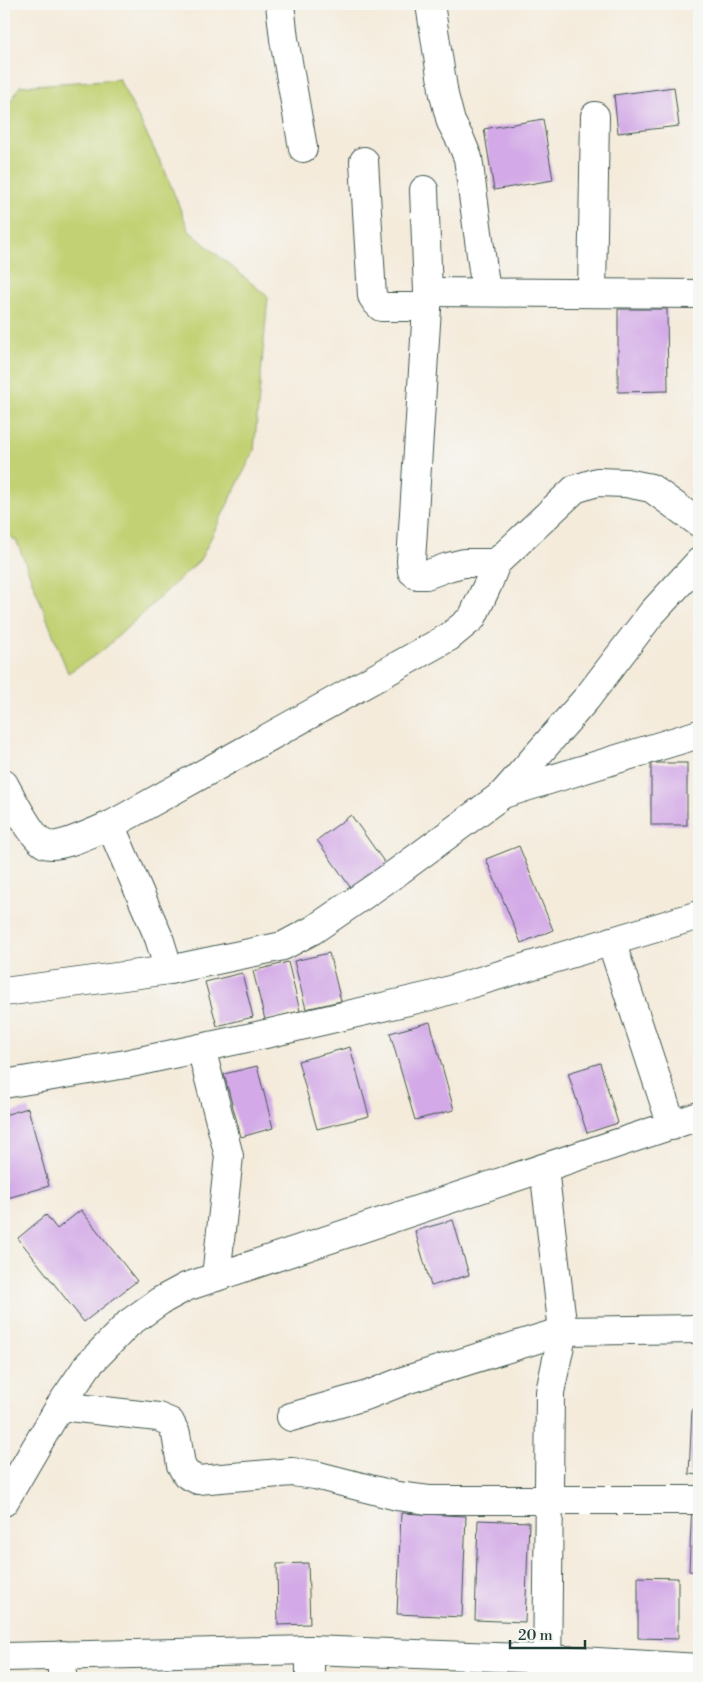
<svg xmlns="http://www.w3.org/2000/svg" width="703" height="1682" viewBox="0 0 703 1682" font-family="'Libre Bodoni',serif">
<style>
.green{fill:#c2d173;stroke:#708754}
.building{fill:#d3aae7}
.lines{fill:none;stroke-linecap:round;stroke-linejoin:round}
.minor-casing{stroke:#3f574d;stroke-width:30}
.minor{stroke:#fff;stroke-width:28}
</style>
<rect width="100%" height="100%" fill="#f6f6f2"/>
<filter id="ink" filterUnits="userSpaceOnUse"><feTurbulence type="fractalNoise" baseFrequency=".02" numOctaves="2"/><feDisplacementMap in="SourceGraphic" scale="10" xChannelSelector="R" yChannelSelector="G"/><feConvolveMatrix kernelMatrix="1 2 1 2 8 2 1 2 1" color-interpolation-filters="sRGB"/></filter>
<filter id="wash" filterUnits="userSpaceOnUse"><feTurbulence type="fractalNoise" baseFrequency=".0096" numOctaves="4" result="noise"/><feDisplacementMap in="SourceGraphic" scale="20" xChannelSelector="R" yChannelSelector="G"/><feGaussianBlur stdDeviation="1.12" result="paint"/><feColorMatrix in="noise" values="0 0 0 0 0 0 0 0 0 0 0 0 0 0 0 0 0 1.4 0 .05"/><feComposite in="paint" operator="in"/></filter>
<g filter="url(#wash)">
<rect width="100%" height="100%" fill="#f4ebdb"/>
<polygon class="green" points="119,79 165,171 189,231 268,297 254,451 200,560 102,651 68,673 17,542 4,530 4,113 20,86"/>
<g id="blocks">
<g class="building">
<polygon points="674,87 679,126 618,133 614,95"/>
<polygon points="543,119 553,180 494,190 484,129"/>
<polygon points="618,309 667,309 668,391 618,392"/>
<rect x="651" y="763" width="36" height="62"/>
<polygon points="351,815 387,866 353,891 317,840"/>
<polygon points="519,846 553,930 521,943 486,859"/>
<polygon points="329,953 341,1001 306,1009 294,961"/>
<polygon points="288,962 300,1011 265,1020 253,971"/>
<polygon points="242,973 253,1017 217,1026 205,982"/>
<polygon points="430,1022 454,1110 415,1120 390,1033"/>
<polygon points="350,1047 369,1116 317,1129 298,1061"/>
<polygon points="600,1063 618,1123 587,1133 568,1073"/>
<polygon points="257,1066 273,1128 241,1137 224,1074"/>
<polygon points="28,1108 49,1186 4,1199 4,1115"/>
<polygon points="81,1210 137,1281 84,1322 18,1238 46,1215 57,1229"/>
<polygon points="453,1220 469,1275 431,1286 415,1231"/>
<polygon points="692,1409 699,1410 699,1475 689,1474"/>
<polygon points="692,1502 699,1502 699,1572 689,1571"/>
<polygon points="401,1513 466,1516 462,1617 397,1614"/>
<polygon points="478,1520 529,1522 525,1622 475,1620"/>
<polygon points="308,1563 310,1624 278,1625 277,1564"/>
<polygon points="638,1577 678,1578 678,1639 638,1638"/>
</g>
</g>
</g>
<g filter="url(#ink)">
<use href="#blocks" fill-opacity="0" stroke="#3f574d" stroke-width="1"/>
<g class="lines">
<g class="minor-casing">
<g id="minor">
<polyline points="280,4 284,39 303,148"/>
<polyline points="430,4 444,95 451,122 461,141 468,158 486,292"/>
<polyline points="364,161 372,296 376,302 381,307 427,307"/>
<polyline points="424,190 428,292 411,561 412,571 417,575 426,575 448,567 464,563 496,563"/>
<polyline points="428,292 699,294"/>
<polyline points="592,293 595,116"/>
<path d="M4,784C11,797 33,839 45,844C59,850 97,830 111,825"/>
<polyline points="503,794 587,698 652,613 699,562"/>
<polyline points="611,941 672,1126"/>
<polyline points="169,970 159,938 115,836 111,825 449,637 472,618 488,584 496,563 575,489 597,482 626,483 651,488 699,523"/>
<polyline points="4,992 169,970 283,946 313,930 396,873 503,794 699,734"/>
<polyline points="201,1048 229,1156 216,1277"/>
<polyline points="4,1084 126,1064 270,1033 430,996 699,915"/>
<polyline points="544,1168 563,1331 550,1392 547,1678"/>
<polyline points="60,1406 158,1417 170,1422 176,1434 181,1465 186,1474 198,1480 292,1472 315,1475 397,1496 429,1500 699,1500"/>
<polyline points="291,1417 368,1395 406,1380 563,1331 699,1329"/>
<polyline points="4,1502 60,1406 88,1365 129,1323 160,1301 186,1287 699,1116"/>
<polyline points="62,1655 62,1678"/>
<polyline points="4,1657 310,1650 547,1659 699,1668"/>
<polyline points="310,1678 310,1650"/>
</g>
</g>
<use href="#minor" class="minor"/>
</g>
</g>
<rect width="703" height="1682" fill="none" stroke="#f6f6f2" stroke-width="20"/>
<path d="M510 1640v8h75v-8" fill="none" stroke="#1f3d34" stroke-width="2.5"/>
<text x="518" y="1640" font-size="15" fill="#1f3d34" stroke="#f6f6f2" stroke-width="4" paint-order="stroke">20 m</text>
</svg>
